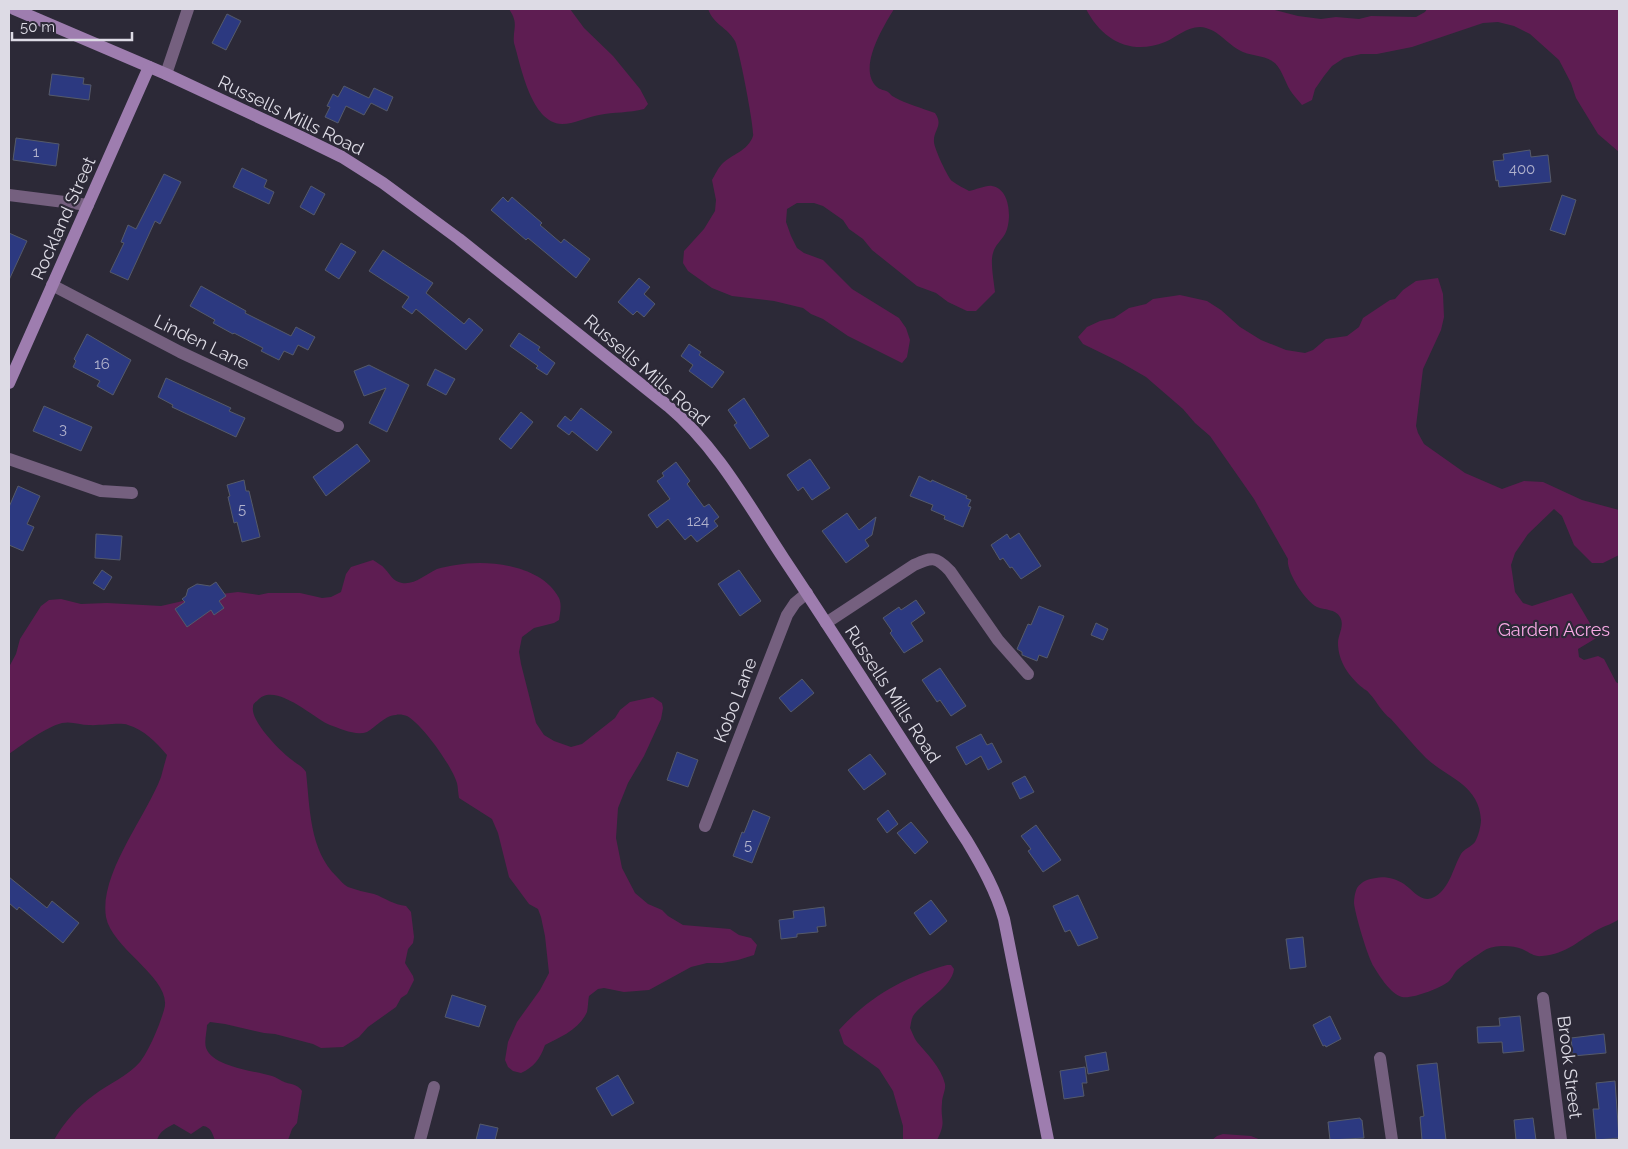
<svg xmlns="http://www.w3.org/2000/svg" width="1628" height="1149" viewBox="0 0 1628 1149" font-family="Raleway,sans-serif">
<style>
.green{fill:#5e1d52}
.building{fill:#2c3980;stroke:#555a6a}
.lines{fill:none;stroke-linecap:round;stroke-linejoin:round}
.street{stroke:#75607f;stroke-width:12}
.secondary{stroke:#9e7daf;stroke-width:12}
.labels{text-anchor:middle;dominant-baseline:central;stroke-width:4.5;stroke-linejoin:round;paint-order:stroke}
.number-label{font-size:15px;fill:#b1b2cc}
.street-label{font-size:18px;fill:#dddbe5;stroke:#2c2937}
.park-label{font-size:18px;fill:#f8a9e5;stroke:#2c2937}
</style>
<rect width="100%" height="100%" fill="#2c2937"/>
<g class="green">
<path d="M509,9H570L584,28L613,56L640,89L648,104L644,109C629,113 614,112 599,115C587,117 574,124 562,124C531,123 521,66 514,43C513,27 519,24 509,9Z"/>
<path d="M708,9H894C883,27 857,69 877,87C880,90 885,90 888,92C891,94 891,96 894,97C906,104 922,108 935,113C944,126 933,130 934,142C934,148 948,178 952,181C957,185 964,188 969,191C976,190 986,185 992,186C1011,189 1012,221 1005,234C1001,241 995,245 993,253C990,262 994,282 995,292L976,311H967L948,302L936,293L917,286L872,250L863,239L849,229L843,220L823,206L814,203H797L787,209L786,222L791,236L797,248L804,253L823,260L852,289L899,318L906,328L910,340L907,357L902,363L848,336L823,319L811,314L803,308L774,301L732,296L712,288L688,271L683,263L684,251L704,229L715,211L716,200L712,180C715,175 718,168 722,164C732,154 748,151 753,136C755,131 739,48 735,41C727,27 714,25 708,9Z"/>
<path d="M1086,9H1271L1298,16L1321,19L1336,17L1359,19L1371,16L1416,17L1425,12L1427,9H1619V152L1598,134L1576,98L1571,83L1559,60L1530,34L1514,26L1498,22L1483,23L1412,47L1377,54H1361L1344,58L1332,66L1324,76L1315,89L1312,100L1302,105C1298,100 1293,95 1290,90C1285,82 1281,66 1272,61C1263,55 1249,56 1239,50C1226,43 1217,28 1200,27C1186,27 1177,37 1165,42C1131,56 1102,40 1086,9Z"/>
<path d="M1438,278L1443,294L1444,317L1441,330L1423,369L1416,426L1418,433L1424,444L1465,473L1502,489L1524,481L1543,482L1582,500L1619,510V555L1603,563H1592L1574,545L1562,516L1554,509L1528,534L1515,553L1511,565L1515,592L1523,603L1532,606L1572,593L1598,637L1578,649L1579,657L1584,660L1598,656L1604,659L1616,682L1619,684V919C1613,924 1606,925 1599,929C1579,940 1567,954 1542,956C1534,957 1529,952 1522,949C1512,945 1494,945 1485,950C1476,956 1465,963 1457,970C1454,973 1452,979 1448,982C1440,988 1413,999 1402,997C1391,994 1380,977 1374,967C1368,958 1355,914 1354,903C1354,899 1355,892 1357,888C1362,881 1368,879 1376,878C1385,876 1396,879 1404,884C1414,891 1422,905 1436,896C1450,887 1453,868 1461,854C1464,849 1471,847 1475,842C1478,837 1481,826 1481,820C1479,784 1447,778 1426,758C1414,746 1403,732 1391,719C1381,712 1377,701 1369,693C1366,689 1366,691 1363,688C1349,677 1338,661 1338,643C1338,634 1345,626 1340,617C1336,609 1324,610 1317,607C1305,601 1286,572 1288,559L1254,499L1210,436L1195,423L1183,409L1146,377L1120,362L1083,344L1078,337L1087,327L1100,321L1114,318L1129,308L1146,304L1153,299L1180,295L1207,301L1221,310L1240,327L1261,340L1286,350L1305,353L1313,350L1326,339L1347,336L1359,327L1363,318L1390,300L1395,299L1403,290L1416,281Z"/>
<path d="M373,560C377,563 382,565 385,569C391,575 392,581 402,583C415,585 426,574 437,569C443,567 450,566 456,565C488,559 542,565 559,598C562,605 560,613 559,620L554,623L534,628L522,637L519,652L521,664L536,723L544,735L554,741L571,747L582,744L615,718L620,710L630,702L653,697L662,703L663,708L661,719L644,756L628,783L618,808L616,838L622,868L635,893L648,904L662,910L668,916L683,925L730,929L739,935L751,938L757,945L754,955L738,960L722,963H707L691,967L649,990L624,992L604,988L598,989L589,996C588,1001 588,1008 587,1012C579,1030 560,1037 545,1045C540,1059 534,1067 521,1073L513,1071L508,1067L505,1060L508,1042L517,1022L540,990L549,973L545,936L541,917L538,909L529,904L509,877L498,833L492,819L459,798C458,793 458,787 457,783C452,766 422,724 407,716C404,715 399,714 396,715C389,715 385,719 379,723C376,725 371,730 367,732C356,736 341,729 330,725C313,718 274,680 257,701C254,703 253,704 253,707C250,721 281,752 292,760C298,765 302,766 306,772C310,807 309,850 337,877C340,880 344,885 348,887C356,890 365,892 374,894C385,898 394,905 406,906L411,912L414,937L413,943L408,949L405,963L413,976L414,980L407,994L401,998L396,1007L368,1027L359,1037L343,1047L321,1048L313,1044L275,1034L264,1033L225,1024L210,1022L207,1025C207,1031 204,1041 206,1048C213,1067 255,1071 272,1076C276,1077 278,1079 282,1081C290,1085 297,1083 302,1091L297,1123L292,1129L288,1140H215C212,1133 211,1127 203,1126L191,1134L174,1124C166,1128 160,1131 157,1140H54C63,1124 78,1106 94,1095C108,1084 128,1076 140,1062C149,1051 160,1024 164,1010C174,979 112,950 106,917C99,874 146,817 161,777C163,770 165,762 167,755C157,743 143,729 128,725C120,722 99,726 89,725C80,725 72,721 62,723C46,727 23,744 9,754V667L16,654L20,639L41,606L49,600L61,599L81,604L107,603L161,606L205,596L238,592L259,595L268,593H300L322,598L331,597L341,592L346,574L351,567Z"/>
<path d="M947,965H951L954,969C952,988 923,1001 913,1016C911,1020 911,1024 910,1028C912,1032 914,1038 917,1042C927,1054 941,1067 945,1084C946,1090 942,1096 942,1103C940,1121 947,1121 937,1140H903V1126L893,1091L879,1069L844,1044L839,1030C869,997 904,977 947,965Z"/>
<polygon points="1223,1134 1251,1136 1261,1140 1212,1140 1217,1136"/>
</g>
<g class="building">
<polygon points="227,14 241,21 226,50 212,43"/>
<polygon points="52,74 84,78 83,84 91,85 89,100 49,95"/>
<polygon points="344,86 369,98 374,88 393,97 387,111 371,103 364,115 346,106 338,123 325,117 330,107 327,106 333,94 338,97"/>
<polygon points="16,138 59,144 56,166 13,160"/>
<polygon points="1530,150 1531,157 1548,155 1551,182 1499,187 1498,180 1496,181 1493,161 1504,160 1503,154"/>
<polygon points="242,168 267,180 264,187 274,192 269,204 233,187"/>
<polygon points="164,174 181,182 160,224 155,221 128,280 110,272 124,243 121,242 128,225 136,229"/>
<polygon points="311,186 325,194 314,215 300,207"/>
<polygon points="1562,195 1576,200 1565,235 1550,230"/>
<polygon points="503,197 508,202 512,197 542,223 540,225 561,243 564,239 590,259 576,278 528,238 526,240 491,210"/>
<polygon points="9,233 27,241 9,280"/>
<polygon points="341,243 356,252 339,279 325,270"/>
<polygon points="383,250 433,283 426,293 464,324 469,318 483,330 466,350 416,309 412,314 402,307 409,297 369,271"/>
<polygon points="639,278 650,287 644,294 655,304 644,317 637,311 633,315 618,302"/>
<polygon points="201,286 246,311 245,313 291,336 296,327 315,337 308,350 298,345 293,355 284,351 279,360 261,351 263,348 234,333 233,334 213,323 215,320 190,306"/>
<polygon points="519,333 540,347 538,350 555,363 547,375 536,368 538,366 510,346"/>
<polygon points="87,334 131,360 113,395 97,386 100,381 73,367 76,361 74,359"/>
<polygon points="689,344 701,352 699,355 724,372 712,388 689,371 693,365 681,356"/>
<polygon points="369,365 409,385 387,432 369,423 386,388 364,396 354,371"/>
<polygon points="435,369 455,379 446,395 427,385"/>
<polygon points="166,378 231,408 229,411 245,418 236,437 172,407 173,405 158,397"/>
<polygon points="744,398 769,436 750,449 734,425 737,423 728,410"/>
<polygon points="44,406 92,427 81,451 33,431"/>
<polygon points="581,408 612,432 597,451 572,431 569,435 557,426 565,416 571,421"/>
<polygon points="521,412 533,422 511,449 499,439"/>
<polygon points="357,444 370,461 326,496 313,477"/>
<polygon points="810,459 830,488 812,500 803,487 798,491 787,475"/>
<polygon points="676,462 690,481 687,484 704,507 709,504 719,517 714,521 718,526 697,542 691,535 685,540 668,519 657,528 648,515 670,499 657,481 664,476 662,473"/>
<polygon points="919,476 931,482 932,480 967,496 966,498 971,500 968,506 971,507 963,527 944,519 945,516 931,510 933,505 910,496"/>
<polygon points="244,480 246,491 249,491 260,537 242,542 237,522 234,523 228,497 230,496 227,485"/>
<polygon points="18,486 40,496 27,524 34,527 23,551 9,545 9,507"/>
<polygon points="847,513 859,530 876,517 872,535 865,540 869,546 846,563 822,531"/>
<polygon points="1019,533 1041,566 1021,579 1012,567 1010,568 1003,558 1000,560 991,545 1007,534 1010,539"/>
<polygon points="96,534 122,536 120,560 95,558"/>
<polygon points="102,570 112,577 104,590 93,583"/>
<polygon points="739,570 761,601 740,616 718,584"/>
<polygon points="216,582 226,596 219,601 224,608 214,615 211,610 187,627 175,609 185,602 182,599 186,596 188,589 197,584 210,586"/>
<polygon points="916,600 925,613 911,623 923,641 904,653 890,633 892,631 883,618 899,607 901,610"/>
<polygon points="1039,606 1064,616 1047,658 1039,655 1037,661 1022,655 1022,652 1017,649 1028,624 1031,625"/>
<polygon points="1096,623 1108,629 1103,640 1091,635"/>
<polygon points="940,668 966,706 951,716 940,700 937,702 922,680"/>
<polygon points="802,679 814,693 791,712 779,698"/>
<polygon points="981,734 987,745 992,743 1002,762 988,770 981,756 966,765 956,747"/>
<polygon points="677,752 698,760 688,787 667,780"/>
<polygon points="870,754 886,774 864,790 848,770"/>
<polygon points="1025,776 1034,792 1020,799 1012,783"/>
<polygon points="753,810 770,817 752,863 733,856 742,832 744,833"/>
<polygon points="888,810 898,824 887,833 877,819"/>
<polygon points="911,822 928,842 915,854 897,833"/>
<polygon points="1036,825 1061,860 1043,872 1028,851 1031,849 1021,836"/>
<polygon points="9,877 47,908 52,901 79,923 63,943 19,907 17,910 9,903"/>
<polygon points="1078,895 1098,938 1078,946 1070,930 1065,932 1053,906"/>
<polygon points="931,900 947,921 930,935 914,913"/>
<polygon points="824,907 826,926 817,927 818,932 797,934 797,937 781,939 779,920 794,918 793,911"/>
<polygon points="1303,937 1306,967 1290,969 1286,939"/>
<polygon points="452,995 486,1006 479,1027 445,1017"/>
<polygon points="1330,1016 1341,1039 1326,1047 1325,1045 1323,1046 1313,1025"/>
<polygon points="1520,1016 1524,1051 1503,1053 1502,1042 1478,1043 1477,1027 1500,1026 1499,1018"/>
<polygon points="1604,1034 1606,1053 1573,1056 1571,1038"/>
<polygon points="1106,1052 1109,1070 1088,1074 1085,1056"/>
<polygon points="1437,1063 1446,1140 1422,1140 1420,1117 1424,1116 1417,1065"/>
<polygon points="1085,1067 1087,1083 1082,1083 1084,1096 1064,1099 1060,1071"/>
<polygon points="618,1075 634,1103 612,1116 596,1088"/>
<polygon points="1615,1081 1619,1138 1596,1140 1593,1109 1599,1109 1596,1083"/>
<polygon points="1360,1118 1361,1120 1362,1120 1364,1138 1330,1140 1328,1122"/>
<polygon points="1533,1118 1536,1140 1516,1140 1514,1120"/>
<polygon points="480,1124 498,1128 495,1140 476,1140"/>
</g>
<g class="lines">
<g class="street">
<polyline points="166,74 188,9"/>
<polyline points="9,195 88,205"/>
<polyline points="52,285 180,352 338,426"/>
<polyline points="9,459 101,491 132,493"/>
<path d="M826,623L914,565C932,557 936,556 950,571L998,640L1028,674"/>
<polyline points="705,826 787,615 795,603 807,593"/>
<polyline points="1543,998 1561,1140"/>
<polyline points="1380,1058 1392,1140"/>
<polyline points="420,1140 434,1087"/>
</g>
<g class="secondary">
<path d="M14,9L166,74L301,137L342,157L383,183L459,239L668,406C717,447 749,506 784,559C846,652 906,747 967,841C982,866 996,891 1004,919L1048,1140"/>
<polyline points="9,383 149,67"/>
</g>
</g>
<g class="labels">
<g class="number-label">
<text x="36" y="152">1</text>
<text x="1522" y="169">400</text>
<text x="102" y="364">16</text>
<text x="63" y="429">3</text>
<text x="242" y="509">5</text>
<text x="698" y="521">124</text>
<text x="748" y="845">5</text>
</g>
<g class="street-label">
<text transform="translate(291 115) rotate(26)">Russells Mills Road</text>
<text transform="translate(63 218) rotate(-66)">Rockland Street</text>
<text transform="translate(202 342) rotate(26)">Linden Lane</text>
<text transform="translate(647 370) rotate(41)">Russells Mills Road</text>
<text transform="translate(893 694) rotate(57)">Russells Mills Road</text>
<text transform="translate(735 700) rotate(-69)">Kobo Lane</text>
<text transform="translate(1570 1067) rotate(83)">Brook Street</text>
</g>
<g class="park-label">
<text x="1554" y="629">Garden Acres</text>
</g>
</g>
<rect width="1628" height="1149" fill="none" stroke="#dddbe5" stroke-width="20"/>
<path d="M12 32v8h120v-8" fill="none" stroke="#dddbe5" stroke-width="2.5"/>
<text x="20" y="32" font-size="15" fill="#dddbe5" stroke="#2c2937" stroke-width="4" paint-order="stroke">50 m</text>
</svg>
